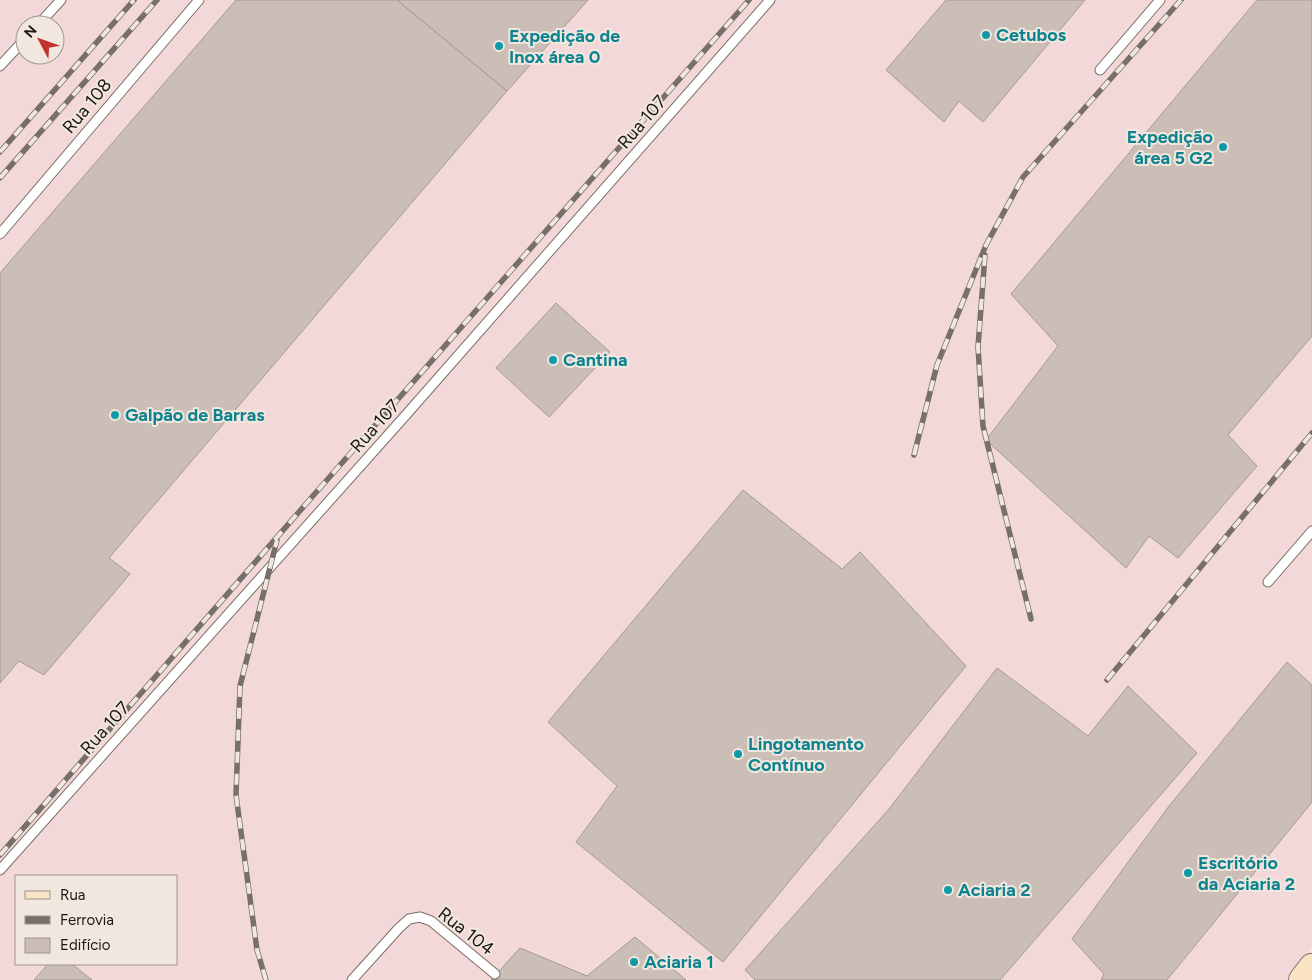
<svg xmlns="http://www.w3.org/2000/svg" width="1312" height="980" viewBox="0 0 1312 980" font-family="Figtree,sans-serif">
<style>
.industrial{fill:#f3d8d9;fill-rule:evenodd}
.building{fill:#cabeb6;stroke:#a59a92}
.lines{fill:none;stroke-linecap:round;stroke-linejoin:round}
.lane-casing{stroke:#796f67;stroke-width:11}
.secondary-casing{stroke:#796f67;stroke-width:28}
.lane{stroke:#fff;stroke-width:9}
.secondary{stroke:#fbe3c5;stroke-width:26}
.rail-casing{stroke:#766f6a;stroke-width:5.5}
.rail{stroke:#f2e7de;stroke-width:4;stroke-dasharray:11;stroke-linecap:butt}
.culture-dot{fill:#0f9aa8;stroke:#f2e7de;stroke-width:2}
.labels{text-anchor:middle;dominant-baseline:central;stroke-width:4;stroke-linejoin:round;paint-order:stroke}
.culture-label{font-size:18px;font-weight:bold;fill:#0d838f;stroke:#f2e7de;text-anchor:start}
.street-label{font-size:18px;fill:#1b1714;stroke:#f2e7de}
</style>
<rect width="100%" height="100%" fill="#f2e7de"/>
<path class="industrial" d="M0,0H1312V947L1288,980H0ZM25,25H55V55H25ZM16,876H176V964H16Z"/>
<g class="building">
<polygon points="236,0 397,0 507,91 109,558 130,574 44,675 19,661 0,683 0,273"/>
<polygon points="397,0 588,0 507,91"/>
<polygon points="946,0 1085,0 983,122 959,101 944,122 886,70"/>
<polygon points="1257,0 1312,0 1312,336 1228,435 1257,466 1178,558 1149,536 1126,568 986,440 1058,346 1011,294"/>
<polygon points="556,303 610,352 549,417 496,368"/>
<polygon points="743,490 842,569 860,552 966,666 723,962 576,842 617,786 548,722"/>
<polygon points="1287,662 1312,685 1312,802 1167,980 1101,980 1104,974 1072,939 1169,806"/>
<polygon points="997,668 1088,736 1128,686 1197,753 1000,980 755,980 745,970 889,809"/>
<polygon points="635,937 686,980 491,980 520,948 587,976"/>
<polygon points="48,964 72,964 92,980 34,980"/>
</g>
<g class="lines">
<g class="lane-casing">
<g id="lane">
<polyline points="38,25 61,0"/>
<polyline points="0,66 25,39"/>
<polyline points="1100,70 1160,0"/>
<polyline points="0,234 199,0"/>
<polyline points="1268,582 1312,531"/>
<polyline points="0,870 405,416 770,0"/>
<polyline points="352,980 399,928 409,919 420,917 431,921 495,974"/>
</g>
</g>
<g class="secondary-casing">
<polyline id="secondary" points="1302,980 1312,967"/>
</g>
<use href="#lane" class="lane"/>
<use href="#secondary" class="secondary"/>
<g class="rail-casing">
<g id="rail">
<polyline points="0,152 134,0"/>
<polyline points="0,178 157,0"/>
<polyline points="985,255 978,347 983,426 1031,619"/>
<polyline points="914,455 937,365 986,245 1023,177 1181,0"/>
<polyline points="1107,680 1312,433"/>
<polyline points="0,855 312,497 749,0"/>
<polyline points="266,980 257,950 236,795 240,686 277,540"/>
</g>
</g>
<use href="#rail" class="rail"/>
</g>
<g class="culture-dot">
<circle cx="986" cy="35" r="5"/>
<circle cx="499" cy="46" r="5"/>
<circle cx="1223" cy="147" r="5"/>
<circle cx="553" cy="360" r="5"/>
<circle cx="115" cy="415" r="5"/>
<circle cx="738" cy="754" r="5"/>
<circle cx="1188" cy="873" r="5"/>
<circle cx="948" cy="890" r="5"/>
<circle cx="634" cy="962" r="5"/>
</g>
<g class="labels">
<g class="culture-label">
<text x="996" y="35">Cetubos</text>
<text x="509" y="36">Expedição de<tspan x="509" dy="21">Inox área 0</tspan></text>
<text x="1213" y="137" text-anchor="end">Expedição<tspan x="1213" dy="21">área 5 G2</tspan></text>
<text x="563" y="360">Cantina</text>
<text x="125" y="415">Galpão de Barras</text>
<text x="748" y="744">Lingotamento<tspan x="748" dy="21">Contínuo</tspan></text>
<text x="1198" y="863">Escritório<tspan x="1198" dy="21">da Aciaria 2</tspan></text>
<text x="958" y="890">Aciaria 2</text>
<text x="644" y="962">Aciaria 1</text>
</g>
<g class="street-label">
<text transform="translate(87 106) rotate(-50)">Rua 108</text>
<text transform="translate(642 122) rotate(-49)">Rua 107</text>
<text transform="translate(375 426) rotate(-48)">Rua 107</text>
<text transform="translate(105 728) rotate(-48)">Rua 107</text>
<text transform="translate(466 931) rotate(38)">Rua 104</text>
</g>
</g>
<rect x="15" y="875" width="162" height="90" fill="#f2e7de" stroke="#9c948d"/>
<rect x="25" y="891" width="25" height="8" fill="#fbe3c5" stroke="#9c948d"/>
<text x="60" y="900" font-size="15" fill="#1b1714">Rua</text>
<rect x="25" y="916" width="25" height="8" fill="#766f6a" stroke="#9c948d"/>
<text x="60" y="925" font-size="15" fill="#1b1714">Ferrovia</text>
<rect x="25" y="938" width="25" height="15" fill="#cabeb6" stroke="#9c948d"/>
<text x="60" y="950" font-size="15" fill="#1b1714">Edifício</text>
<g transform="translate(40 40) rotate(311)"><circle r="24" fill="#f2e7de" stroke="#9c948d"/>
<path d="M0-4L9 19L0 12L-9 19Z" fill="#c1332c"/>
<text y="-8" font-size="14" font-weight="bold" text-anchor="middle" fill="#1b1714">N</text>
</g>
</svg>
